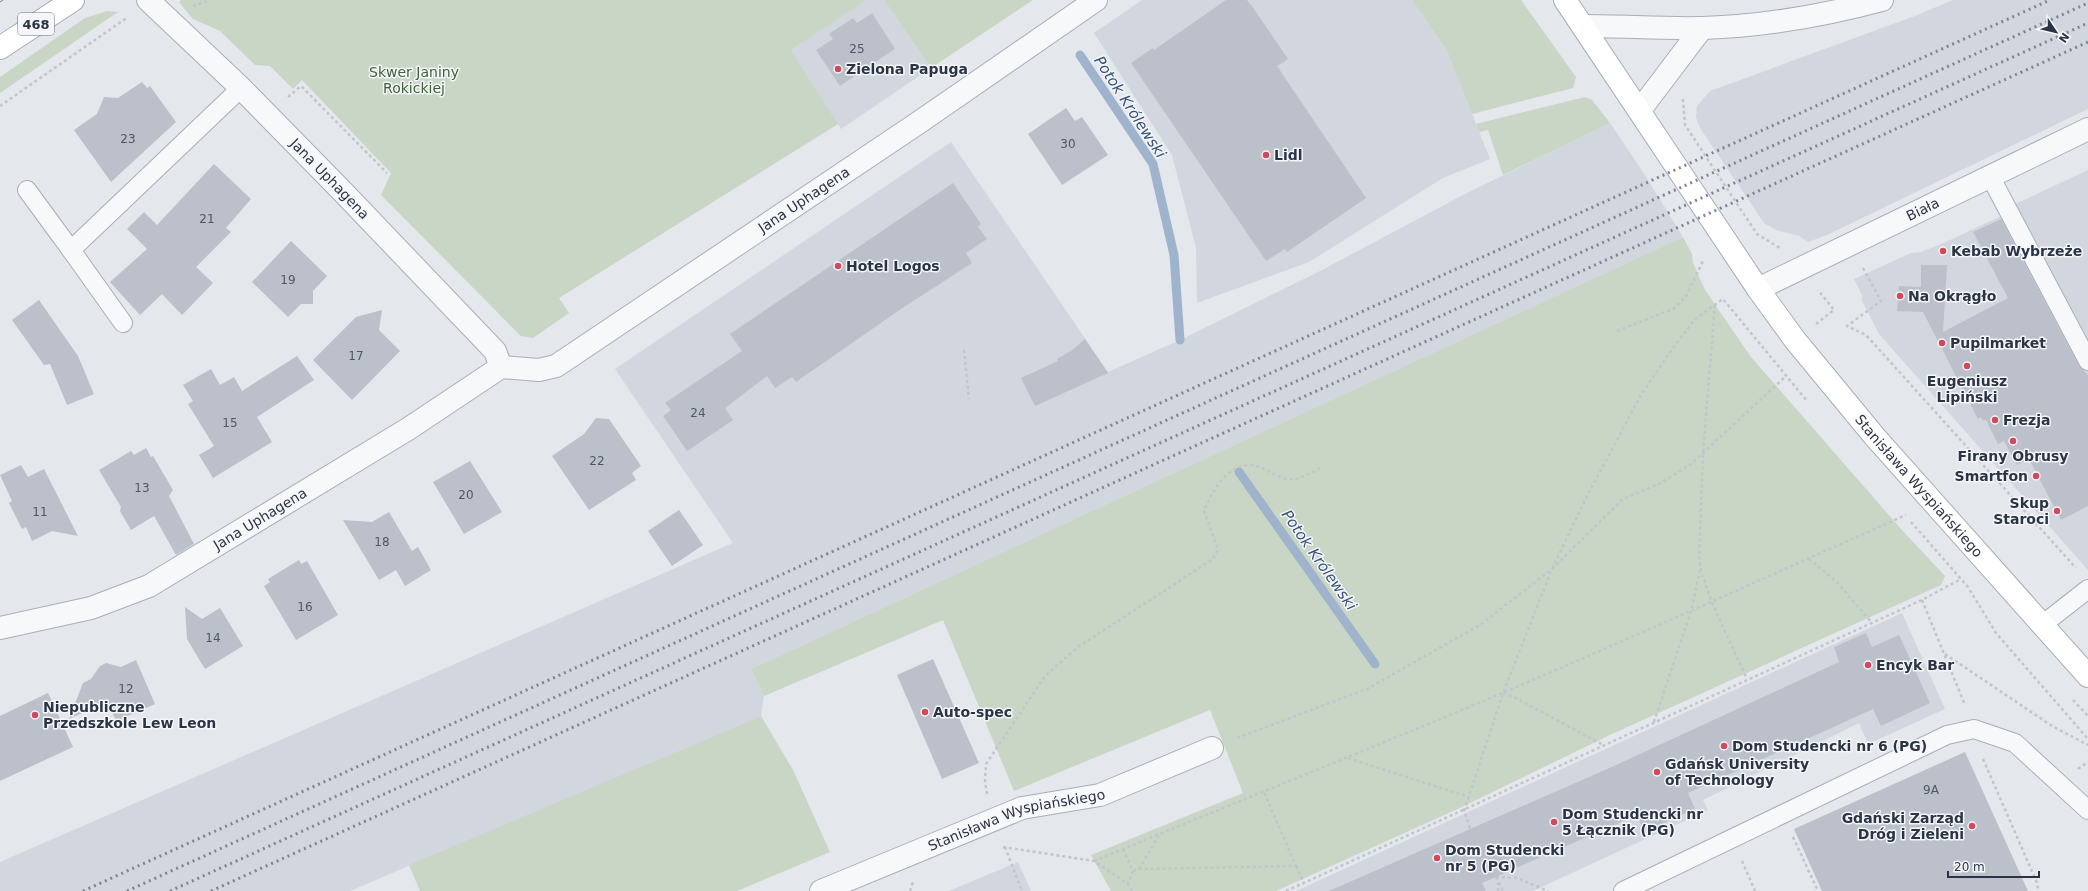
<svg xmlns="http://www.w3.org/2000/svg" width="2088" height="891" viewBox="0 0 2088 891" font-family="'DejaVu Sans',sans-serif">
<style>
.built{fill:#d2d6de}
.green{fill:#c9d6c5}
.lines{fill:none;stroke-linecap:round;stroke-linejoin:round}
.stream{stroke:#9fb4cc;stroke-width:9}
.building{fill:#bbc0ca}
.lane-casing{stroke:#a9aeb7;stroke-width:20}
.street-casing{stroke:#a9aeb7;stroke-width:24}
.secondary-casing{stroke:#a9aeb7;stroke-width:24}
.primary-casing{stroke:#a3abb8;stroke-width:24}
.path{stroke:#c2c5cb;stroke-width:2.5;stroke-dasharray:3 3;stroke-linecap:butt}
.lane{stroke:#f7f8fa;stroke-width:18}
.street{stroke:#f7f8fa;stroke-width:22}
.secondary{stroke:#fff;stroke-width:22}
.primary{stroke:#fff;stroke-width:22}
.tram{stroke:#7d8696;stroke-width:1}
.rail{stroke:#7d8696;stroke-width:3;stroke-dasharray:2 4;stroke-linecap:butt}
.poi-dot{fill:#d1495b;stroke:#f4f6f9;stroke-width:1.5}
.labels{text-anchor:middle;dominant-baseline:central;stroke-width:3;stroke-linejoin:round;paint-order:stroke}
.number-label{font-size:12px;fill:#4f5766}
.shield{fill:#f4f6f9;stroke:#676e7b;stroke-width:1}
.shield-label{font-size:13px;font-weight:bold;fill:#2b3445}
.poi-label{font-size:14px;font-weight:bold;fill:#2b3445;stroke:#f4f6f9;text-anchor:start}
.park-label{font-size:14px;fill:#3f6138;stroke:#f4f6f9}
.street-label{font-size:14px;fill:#2b3445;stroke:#f4f6f9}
.water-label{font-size:15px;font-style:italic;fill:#34527a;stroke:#f4f6f9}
</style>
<rect width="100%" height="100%" fill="#e4e7ec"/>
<g class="built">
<polygon points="867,0 884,0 931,68 841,129 791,50"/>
<polygon points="1142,0 1412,0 1447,51 1490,159 1443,178 1309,262 1197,303 1196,248 1172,155 1094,33"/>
<polygon points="1953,0 2088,0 2088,109 1827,235 1808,242 1799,236 1776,230 1764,223 1700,128 1696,117 1697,106 1703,99 1710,91 1915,16"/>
<polygon points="1610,123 1643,172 1683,237 751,669 764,696 761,716 350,891 0,891 0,862 733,543 615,369 951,142 1108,372 1180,340 1322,270 1463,195"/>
<polygon points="2088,170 2088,570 1879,334 1861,299 1863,297 1854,279 1911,253 1921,252 1946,242 1999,217 2007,208"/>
<polygon points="1902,613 1945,709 1868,744 1859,723 1703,800 1708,810 1533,891 1296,891"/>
<polygon points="1018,862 1031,891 949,891"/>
</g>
<g class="green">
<polygon points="181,0 867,0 791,50 838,124 559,298 569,313 533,338 521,336 381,195 391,173 302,80 293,89 270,66 255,65 220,31 193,19 179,2"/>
<polygon points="884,0 1033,0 931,68"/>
<polygon points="1412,0 1521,0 1576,77 1573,88 1472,114 1447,51"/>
<polygon points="107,11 118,12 0,93 0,77 85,18"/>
<polygon points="1585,97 1592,100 1610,123 1503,175 1488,130 1479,132 1476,124"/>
<polygon points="1683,237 1692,254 1693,263 1705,290 1751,357 1901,529 1945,576 1941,585 1612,734 1462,807 1276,891 1111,891 1091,855 1243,793 1210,710 1014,791 943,620 764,696 751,669"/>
<polygon points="761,716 793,770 830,852 737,891 420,891 409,865"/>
</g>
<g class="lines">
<g class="stream">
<polyline points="1080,55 1153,164 1174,255 1180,340"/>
<polyline points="1239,472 1375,664"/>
</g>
</g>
<g class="building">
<polygon points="1226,0 1247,0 1254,9 1288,59 1277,66 1366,198 1287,252 1285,249 1266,261 1131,63 1153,48 1154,50"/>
<polygon points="872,13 895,49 840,86 816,50 833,39 829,34 853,18 857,23"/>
<polygon points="142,82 147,88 150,86 176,122 111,182 74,130 97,114 104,97 118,98"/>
<polygon points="1066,108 1075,121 1082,117 1108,155 1062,185 1028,134"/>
<polygon points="214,164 251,199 226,228 231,232 196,267 213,283 182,315 162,294 140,315 110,282 147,249 127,229 144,212 157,225"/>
<polygon points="953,183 981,224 978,227 987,239 966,253 972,263 898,311 796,382 792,377 775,388 767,376 725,408 733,420 687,451 663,416 671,410 665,403 742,351 730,334"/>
<polygon points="2001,219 2079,366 2088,375 2088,506 2061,520 2029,459 2017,465 2004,441 1998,444 1986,420 1983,421 1981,417 1978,419 1923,312 1897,311 1899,286 1921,287 1921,265 1947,265 1943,332 2008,298 1973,232"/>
<polygon points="291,241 327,276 313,291 313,304 301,304 288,317 252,282"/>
<polygon points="39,300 78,356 94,394 67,405 50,364 44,365 12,320"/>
<polygon points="382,310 379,330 400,351 352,400 313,360 356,317"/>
<polygon points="1085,339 1108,373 1035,406 1021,378 1058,361 1057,359 1071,351"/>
<polygon points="297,356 314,380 257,417 272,442 213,478 199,455 214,446 188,404 193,401 183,385 211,369 220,385 234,377 242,391"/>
<polygon points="596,418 609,419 641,466 632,473 636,480 589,510 552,456 584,434"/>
<polygon points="146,448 151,457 153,456 173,490 169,496 194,544 176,555 154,516 131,530 120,511 121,507 99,470 131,451 134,455"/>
<polygon points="470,461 502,512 464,534 433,482"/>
<polygon points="21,465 28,477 44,469 78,536 52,531 32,541 26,527 22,529 9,503 12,501 0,475"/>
<polygon points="679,510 703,545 672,566 648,531"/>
<polygon points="389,512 412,551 418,547 431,570 405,586 396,570 379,580 343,520 372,522"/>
<polygon points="299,560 301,564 307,561 338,615 296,640 264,586 270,582 268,579"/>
<polygon points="185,607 202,619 220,608 243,646 205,669 187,639"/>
<polygon points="1866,633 1872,647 1899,635 1930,703 1881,726 1873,709 1688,793 1695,809 1644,832 1637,815 1482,883 1486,891 1329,891 1614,766 1839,662 1834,647"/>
<polygon points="933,659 979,763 942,779 897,675"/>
<polygon points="136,660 155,704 116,721 108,702 69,719 83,683 91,679 100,666 106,663 121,667"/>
<polygon points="48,693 73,747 0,781 0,716"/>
<polygon points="1965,752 2028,891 1822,891 1794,829"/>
</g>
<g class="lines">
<g class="lane-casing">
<g id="lane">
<polyline points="1990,176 2088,361"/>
<polyline points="27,190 71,250 241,88"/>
<polyline points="71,250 123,323"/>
<polyline points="2042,625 2088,589"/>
<polyline points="1623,891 1947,735 1974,729 2015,743 2088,810"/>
</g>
</g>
<g class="street-casing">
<g id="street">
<path id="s1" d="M148,0L241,88L343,192L495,351L501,367"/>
<path d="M1584,26C1624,26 1663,29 1703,28C1764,26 1823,16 1882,0"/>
<polyline points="1640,110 1702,28"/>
<path id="s2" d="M1758,289L2088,129"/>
<path id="s3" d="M0,628L91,608L149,586L408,429L501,367L539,370L556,366L921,121L1096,0"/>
<path id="s4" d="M821,891L1022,808L1100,795L1212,748"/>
</g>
</g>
<g class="secondary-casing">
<g id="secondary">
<path id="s5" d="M1565,0L1758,289L1795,340L1875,437L2088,676"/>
</g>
</g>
<g class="primary-casing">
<polyline id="primary" points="0,48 73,0"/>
</g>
<g class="path">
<polyline points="193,6 210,0"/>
<polyline points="288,97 301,86 387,173"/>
<polyline points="1683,99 1685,125 1757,234 1780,248"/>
<polyline points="0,106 128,17"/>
<polyline points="1863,268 1881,301 1847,326 1866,335 2076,568"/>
<path d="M1715,305L1703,453L1699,559C1704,594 1733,646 1747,679"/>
<polyline points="1816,324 1834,310 1818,290"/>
<polyline points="1617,331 1675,308 1686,296 1703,261"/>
<polyline points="964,350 969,399"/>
<polyline points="1911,522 1968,587 1996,633 2088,739"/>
<polyline points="1809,559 1838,583 1871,622"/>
<polyline points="1922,600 1965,705"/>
<polyline points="1945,654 2052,726 2088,745"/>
<polyline points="1503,693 1516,698 1603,745"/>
<polyline points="2073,700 2088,716"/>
<polyline points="1654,722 1691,611 1700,570"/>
<polyline points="1237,738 1367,689 1480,625 1552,569 1623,499 1661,483 1691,464 1786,376"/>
<polyline points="1348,758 1469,797"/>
<polyline points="1983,759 2038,885 2037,891"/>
<polyline points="2078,769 2088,762"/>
<path d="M987,794L985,782L986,764L1045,676L1078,647L1213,559L1218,549L1204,511C1212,492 1229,459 1256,466C1266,469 1277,477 1287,479C1299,481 1312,472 1322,467"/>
<polyline points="1470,828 1464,811 1503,693 1552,569 1587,496 1641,395 1668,355 1695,319 1723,299 1807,401"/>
<polyline points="1793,837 1818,891"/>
<polyline points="1003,847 1094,861 1128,884 1132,891"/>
<polyline points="1005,847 1022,891"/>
<polyline points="1123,849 1133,871 1128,884"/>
<path d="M1094,861C1229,805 1365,751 1500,694C1636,636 1771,575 1906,515"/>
<polyline points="1742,861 1755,891"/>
<polyline points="1296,866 1304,883"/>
<polyline points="1139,869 1159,835"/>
<polyline points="1133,871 1139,869 1296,866 1264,792"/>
<polyline points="1496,877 1517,878 1548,891"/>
<polyline points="1496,877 1503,891"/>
<polyline points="910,891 913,882"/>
<polyline points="1286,891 1922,600 1961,579"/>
<polyline points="1498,891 1498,883"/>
</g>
<use href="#lane" class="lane"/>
<use href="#street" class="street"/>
<use href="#secondary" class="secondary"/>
<use href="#primary" class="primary"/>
<polyline class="tram" points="0,2 3,0"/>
<g class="rail">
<polyline points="83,891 2050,0"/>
<polyline points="127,891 2088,3"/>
<polyline points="170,891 2088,23"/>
<polyline points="211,891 2088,42"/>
</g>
</g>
<g class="poi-dot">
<circle cx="838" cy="69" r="4"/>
<circle cx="1266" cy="155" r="4"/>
<circle cx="1943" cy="251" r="4"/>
<circle cx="838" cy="266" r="4"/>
<circle cx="1900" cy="296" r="4"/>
<circle cx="1942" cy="343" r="4"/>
<circle cx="1967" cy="366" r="4"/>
<circle cx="1995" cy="420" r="4"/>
<circle cx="2013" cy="441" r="4"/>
<circle cx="2036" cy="476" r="4"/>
<circle cx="2057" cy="511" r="4"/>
<circle cx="1868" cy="665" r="4"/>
<circle cx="925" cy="712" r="4"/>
<circle cx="35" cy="715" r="4"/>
<circle cx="1724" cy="746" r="4"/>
<circle cx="1657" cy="772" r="4"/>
<circle cx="1554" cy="822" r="4"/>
<circle cx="1972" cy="826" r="4"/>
<circle cx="1437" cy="858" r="4"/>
</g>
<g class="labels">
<g class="number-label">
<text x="857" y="49">25</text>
<text x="128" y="139">23</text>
<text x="1068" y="144">30</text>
<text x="207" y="219">21</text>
<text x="288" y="280">19</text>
<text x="356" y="356">17</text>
<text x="698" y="413">24</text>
<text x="230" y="423">15</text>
<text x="597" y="461">22</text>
<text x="142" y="488">13</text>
<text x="466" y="495">20</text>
<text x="40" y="512">11</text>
<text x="382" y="542">18</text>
<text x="305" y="607">16</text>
<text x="213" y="638">14</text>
<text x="126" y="689">12</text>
<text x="1931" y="790">9A</text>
</g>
<rect class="shield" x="18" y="13" width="36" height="22" rx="3"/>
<g class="shield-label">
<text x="36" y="24">468</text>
</g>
<g class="poi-label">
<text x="846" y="69">Zielona Papuga</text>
<text x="1274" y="155">Lidl</text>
<text x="1951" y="251">Kebab Wybrzeże</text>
<text x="846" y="266">Hotel Logos</text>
<text x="1908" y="296">Na Okrągło</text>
<text x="1950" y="343">Pupilmarket</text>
<text x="1967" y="381" text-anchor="middle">Eugeniusz<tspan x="1967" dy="16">Lipiński</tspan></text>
<text x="2003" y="420">Frezja</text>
<text x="2013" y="456" text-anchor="middle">Firany Obrusy</text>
<text x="2028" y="476" text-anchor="end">Smartfon</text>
<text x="2049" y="503" text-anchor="end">Skup<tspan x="2049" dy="16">Staroci</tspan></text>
<text x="1876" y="665">Encyk Bar</text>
<text x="43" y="707">Niepubliczne<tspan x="43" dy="16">Przedszkole Lew Leon</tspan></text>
<text x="933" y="712">Auto-spec</text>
<text x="1732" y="746">Dom Studencki nr 6 (PG)</text>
<text x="1665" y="764">Gdańsk University<tspan x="1665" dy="16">of Technology</tspan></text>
<text x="1562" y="814">Dom Studencki nr<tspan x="1562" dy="16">5 Łącznik (PG)</tspan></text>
<text x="1964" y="818" text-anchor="end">Gdański Zarząd<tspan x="1964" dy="16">Dróg i Zieleni</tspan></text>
<text x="1445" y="850">Dom Studencki<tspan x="1445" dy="16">nr 5 (PG)</tspan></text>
</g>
<g class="park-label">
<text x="414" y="72">Skwer Janiny<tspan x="414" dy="16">Rokickiej</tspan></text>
</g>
<g class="street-label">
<text stroke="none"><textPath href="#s1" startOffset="255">Jana Uphagena</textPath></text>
<text stroke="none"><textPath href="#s3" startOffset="924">Jana Uphagena</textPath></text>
<text stroke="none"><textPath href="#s2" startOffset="183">Biała</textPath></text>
<text stroke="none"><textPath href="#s5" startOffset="602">Stanisława Wyspiańskiego</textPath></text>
<text stroke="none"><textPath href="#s3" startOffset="285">Jana Uphagena</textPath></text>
<text stroke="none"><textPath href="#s4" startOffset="209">Stanisława Wyspiańskiego</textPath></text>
</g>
<g class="water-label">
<text transform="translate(1130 107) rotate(57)">Potok Królewski</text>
<text transform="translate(1319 560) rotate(55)">Potok Królewski</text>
</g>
</g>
<g transform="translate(2056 32) rotate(125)" stroke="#f4f6f9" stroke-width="3" paint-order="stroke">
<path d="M0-3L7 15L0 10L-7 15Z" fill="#2b3445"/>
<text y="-6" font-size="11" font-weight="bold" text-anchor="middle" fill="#2b3445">N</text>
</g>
<path d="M1948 871v6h91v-6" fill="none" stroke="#2b3445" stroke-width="2"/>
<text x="1954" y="871" font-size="12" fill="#2b3445" stroke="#f4f6f9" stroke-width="3" paint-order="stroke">20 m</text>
</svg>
